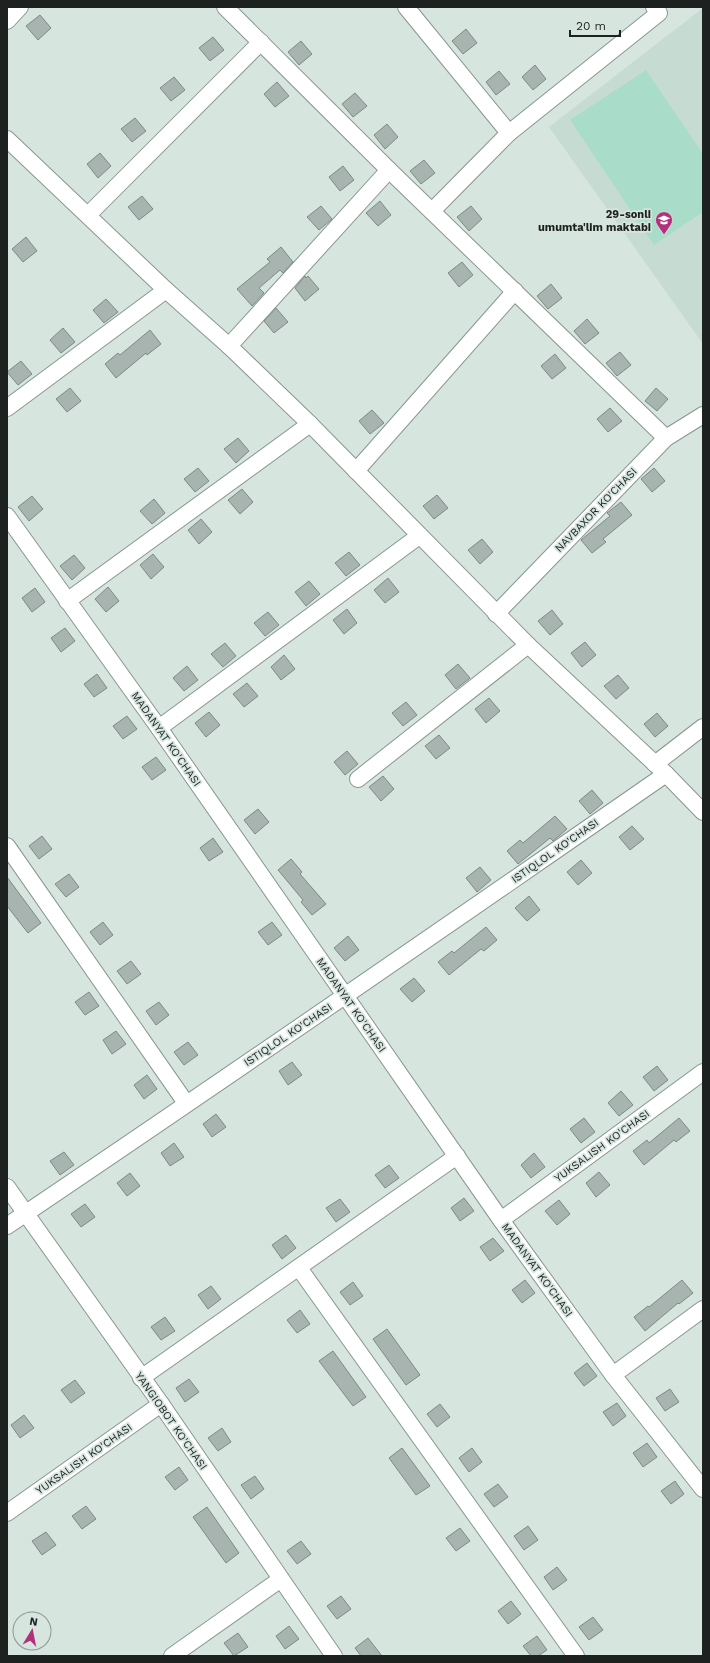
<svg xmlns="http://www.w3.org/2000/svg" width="710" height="1663" viewBox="0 0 710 1663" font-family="'Work Sans',sans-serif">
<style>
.built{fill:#c6dcd3}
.green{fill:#aaddc9}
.building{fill:#a7b4af;stroke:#7d8a85}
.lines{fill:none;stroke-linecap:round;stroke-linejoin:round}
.minor-casing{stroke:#899691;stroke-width:18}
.minor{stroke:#fff;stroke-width:16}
.labels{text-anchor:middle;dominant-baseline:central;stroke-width:3.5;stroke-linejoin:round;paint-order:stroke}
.poi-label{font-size:11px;font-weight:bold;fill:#1d2220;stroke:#d7e5df;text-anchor:end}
.street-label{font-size:11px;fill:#1d2220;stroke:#d7e5df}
</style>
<rect width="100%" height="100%" fill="#d7e5df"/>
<polygon class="built" points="703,8 703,344 549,127"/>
<polygon class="green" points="646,70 703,154 703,212 654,245 570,120"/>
<g class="building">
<polygon points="40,15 51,28 38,40 26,26"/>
<polygon points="466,29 477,43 463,54 452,41"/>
<polygon points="213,37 224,50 210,61 199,48"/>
<polygon points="301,41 312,54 299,65 288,52"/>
<polygon points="535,65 546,79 533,90 522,77"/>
<polygon points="499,71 510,84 496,95 486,82"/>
<polygon points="174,77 185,90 171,101 160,88"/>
<polygon points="277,82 289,96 275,107 264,94"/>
<polygon points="355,93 367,106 353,117 342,104"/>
<polygon points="135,118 146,131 132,142 121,129"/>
<polygon points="387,124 398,137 385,149 374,135"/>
<polygon points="100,153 111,166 98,178 87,164"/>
<polygon points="424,160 435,173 421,184 410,171"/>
<polygon points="343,166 354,180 340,191 329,177"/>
<polygon points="142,196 153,209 139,220 128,207"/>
<polygon points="380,201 391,215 378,226 366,213"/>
<polygon points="321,206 332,219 319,230 307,217"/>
<polygon points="471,206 482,219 469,231 457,217"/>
<polygon points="26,237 37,251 23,262 12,249"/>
<polygon points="281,247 293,262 283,273 280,270 259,288 264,293 252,306 237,289 270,262 267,259"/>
<polygon points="462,262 473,275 459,287 448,273"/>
<polygon points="305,276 306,278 308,276 319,289 305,301 295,288"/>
<polygon points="551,284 562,298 548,309 537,296"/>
<polygon points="106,299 118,312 104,323 93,310"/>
<polygon points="276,308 288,322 274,333 264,321"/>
<polygon points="587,319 599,333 585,344 574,331"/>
<polygon points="63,328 75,342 61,353 50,340"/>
<polygon points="150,330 161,344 147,355 146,353 116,378 105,364 118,353 120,355"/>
<polygon points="620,352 631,365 617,376 606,363"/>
<polygon points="555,354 566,368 552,379 541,366"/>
<polygon points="21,361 32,374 18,385 7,372"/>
<polygon points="70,388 81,401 67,412 56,399"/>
<polygon points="656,388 668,399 657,411 645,401"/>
<polygon points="610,408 622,421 608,432 597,419"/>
<polygon points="372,410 384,423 370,434 359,421"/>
<polygon points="238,438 249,451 236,463 224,449"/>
<polygon points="198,468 209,481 195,492 184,479"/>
<polygon points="654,468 665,481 652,492 641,479"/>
<polygon points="242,489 253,502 240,514 228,500"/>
<polygon points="437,495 448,508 434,519 423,506"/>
<polygon points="32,496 43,509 29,521 18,507"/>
<polygon points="154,499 165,513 152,524 140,511"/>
<polygon points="621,502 632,515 603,539 606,542 592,553 581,540 610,516 607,513"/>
<polygon points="201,519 212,532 199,544 188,530"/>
<polygon points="482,539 493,552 480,564 468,550"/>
<polygon points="349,552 360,565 346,576 335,563"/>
<polygon points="153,554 164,567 151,579 140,565"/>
<polygon points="74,555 85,568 72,580 60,566"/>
<polygon points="388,578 399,592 385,603 374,590"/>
<polygon points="309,581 320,594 306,606 295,592"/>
<polygon points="108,587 119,601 106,612 95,599"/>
<polygon points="35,588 45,602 32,612 22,598"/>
<polygon points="347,609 357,623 344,634 333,620"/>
<polygon points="552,610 563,624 550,635 538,621"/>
<polygon points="268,612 279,625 265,636 254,623"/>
<polygon points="65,628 75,641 61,652 51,638"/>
<polygon points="585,642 596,655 582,667 571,653"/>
<polygon points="225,643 236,656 223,667 211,654"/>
<polygon points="284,655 295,669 281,680 271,667"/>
<polygon points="458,664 470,678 456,689 445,675"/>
<polygon points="187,666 198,680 184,691 173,678"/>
<polygon points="97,674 107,688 94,697 84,684"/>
<polygon points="618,675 629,688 616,699 604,686"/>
<polygon points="247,683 258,696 244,707 233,694"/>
<polygon points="489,698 500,711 486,723 475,709"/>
<polygon points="406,702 417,715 403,726 392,713"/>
<polygon points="209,712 220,725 206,737 195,723"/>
<polygon points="657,713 668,726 655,737 644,724"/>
<polygon points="127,716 137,729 123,739 113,726"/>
<polygon points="439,735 450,748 436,759 425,746"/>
<polygon points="347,751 358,764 345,775 334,762"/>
<polygon points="156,757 166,770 152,780 142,767"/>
<polygon points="383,776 394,789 381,801 369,787"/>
<polygon points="592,790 603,803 590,814 579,801"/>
<polygon points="258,809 269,822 255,834 244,820"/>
<polygon points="555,816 567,829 553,841 550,838 518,864 507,851 520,840 523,843"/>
<polygon points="632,826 644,839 630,850 619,837"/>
<polygon points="42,836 52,849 39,859 29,846"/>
<polygon points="213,838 223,852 209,861 200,848"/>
<polygon points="291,859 302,872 300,874 326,904 312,915 301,902 303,900 278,870"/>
<polygon points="581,860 592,873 578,885 567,872"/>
<polygon points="480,867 491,880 477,892 466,878"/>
<polygon points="69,874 79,887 66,897 55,884"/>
<polygon points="7,877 41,923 28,933 7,906"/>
<polygon points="529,896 540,910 527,921 515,908"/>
<polygon points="103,922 113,935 100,945 90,932"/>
<polygon points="272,922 282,935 268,945 258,932"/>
<polygon points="486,927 497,940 484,951 481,949 449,975 438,962 452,951 454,953"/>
<polygon points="348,936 359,950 345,961 334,948"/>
<polygon points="131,961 141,974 127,984 117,971"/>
<polygon points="414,978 425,991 412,1002 400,989"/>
<polygon points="89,992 99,1006 85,1015 75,1002"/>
<polygon points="159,1002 169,1015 156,1025 146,1011"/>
<polygon points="116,1031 126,1044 112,1054 103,1040"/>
<polygon points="188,1042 198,1055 184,1065 174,1052"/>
<polygon points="292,1062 302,1075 288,1085 279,1071"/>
<polygon points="657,1066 668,1080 654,1091 643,1077"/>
<polygon points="147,1075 157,1089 144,1099 134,1085"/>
<polygon points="621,1091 633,1105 619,1116 608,1103"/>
<polygon points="216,1114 226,1127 212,1137 203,1124"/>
<polygon points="584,1118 595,1132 581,1143 570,1129"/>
<polygon points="679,1118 690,1131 676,1142 674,1140 644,1165 633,1151 647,1140 649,1143"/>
<polygon points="174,1143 184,1157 170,1166 161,1153"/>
<polygon points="64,1152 74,1165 60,1175 50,1161"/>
<polygon points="534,1153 545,1167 531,1178 521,1165"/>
<polygon points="389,1165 399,1178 385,1188 375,1175"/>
<polygon points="599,1172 610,1185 596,1197 586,1183"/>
<polygon points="130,1173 140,1186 127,1196 117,1183"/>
<polygon points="464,1198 474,1211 460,1221 451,1208"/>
<polygon points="340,1199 350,1212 336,1222 326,1208"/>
<polygon points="559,1200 570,1214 557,1225 545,1211"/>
<polygon points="85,1204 95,1217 81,1227 71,1214"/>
<polygon points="286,1235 296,1248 282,1259 272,1245"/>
<polygon points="493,1238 504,1251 490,1261 480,1247"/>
<polygon points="525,1280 535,1293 522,1303 512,1290"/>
<polygon points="682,1280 693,1293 679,1304 678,1303 645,1331 634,1317 648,1306 649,1307"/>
<polygon points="353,1282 363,1296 350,1305 340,1292"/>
<polygon points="211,1286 221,1299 208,1309 198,1295"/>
<polygon points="300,1310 310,1324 297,1333 287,1320"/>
<polygon points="165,1317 175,1331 161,1340 151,1327"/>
<polygon points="387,1329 420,1375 406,1385 373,1339"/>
<polygon points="333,1351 366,1397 353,1406 319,1361"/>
<polygon points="587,1363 597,1376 584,1386 574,1373"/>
<polygon points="189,1379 199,1392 185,1402 176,1388"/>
<polygon points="75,1380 85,1393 71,1403 61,1390"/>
<polygon points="670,1389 679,1402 665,1411 656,1398"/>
<polygon points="617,1403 626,1416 613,1426 603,1412"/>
<polygon points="440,1404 450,1417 437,1427 427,1414"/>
<polygon points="24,1415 34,1428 20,1438 11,1425"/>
<polygon points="222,1428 231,1442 218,1451 208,1438"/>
<polygon points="647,1443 657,1457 643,1467 633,1453"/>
<polygon points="402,1448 430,1486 416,1495 389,1458"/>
<polygon points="472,1448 482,1462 469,1472 459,1458"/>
<polygon points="179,1467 188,1480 175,1490 165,1477"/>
<polygon points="255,1476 264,1489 251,1499 241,1485"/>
<polygon points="675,1481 684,1494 671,1504 661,1491"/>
<polygon points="498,1484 508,1497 494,1507 484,1494"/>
<polygon points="86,1506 96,1519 82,1529 72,1516"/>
<polygon points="207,1507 239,1553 226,1563 193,1517"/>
<polygon points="528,1526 538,1540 524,1550 514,1536"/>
<polygon points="460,1528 470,1541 456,1551 446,1538"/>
<polygon points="46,1532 56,1545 42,1555 32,1541"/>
<polygon points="301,1541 311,1554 297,1564 287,1551"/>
<polygon points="557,1567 567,1580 553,1590 544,1577"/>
<polygon points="341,1596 351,1609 337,1619 327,1606"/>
<polygon points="511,1601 521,1614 508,1624 498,1611"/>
<polygon points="593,1617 603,1630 589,1640 579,1627"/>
<polygon points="289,1626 299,1639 285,1649 276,1636"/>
<polygon points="238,1633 248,1647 234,1656 224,1643"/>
<polygon points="537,1636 547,1650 538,1656 531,1656 523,1646"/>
<polygon points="368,1638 382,1656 361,1656 355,1648"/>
</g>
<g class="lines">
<g class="minor-casing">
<g id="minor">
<polyline points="225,7 389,170 666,438"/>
<polyline points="406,7 509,133 659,13 654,7"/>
<polyline points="7,21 20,7"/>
<polyline points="7,139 166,290 229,346 310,424 528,645 666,774 703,812"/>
<polyline points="432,211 509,133"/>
<polyline points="88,215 261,42"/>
<polyline points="229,346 389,170"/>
<polyline points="7,408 166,290"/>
<polyline points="356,471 515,291"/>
<polyline points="7,516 159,728 501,1220 613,1375 703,1489"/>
<polyline points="67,601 310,424"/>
<polyline points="496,614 666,438 703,415"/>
<polyline points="159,728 419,536"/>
<polyline points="655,764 703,727"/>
<polyline points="358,779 528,645"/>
<polyline points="7,846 186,1103"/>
<polyline points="7,1187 161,1404 334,1656"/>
<polyline points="501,1220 703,1072"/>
<path d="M7,1226C228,1077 447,926 666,774"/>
<polyline points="299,1268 576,1656"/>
<polyline points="613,1375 703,1309"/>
<polyline points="141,1378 457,1156"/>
<polyline points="7,1513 161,1404"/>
<polyline points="172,1656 281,1579"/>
</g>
</g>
<use href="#minor" class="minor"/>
</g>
<defs>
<g id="school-pin" transform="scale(0.9)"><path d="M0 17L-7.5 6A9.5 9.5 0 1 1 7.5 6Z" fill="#b2317d" stroke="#d7e5df"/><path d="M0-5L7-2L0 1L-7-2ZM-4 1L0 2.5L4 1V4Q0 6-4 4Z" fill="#fff"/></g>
</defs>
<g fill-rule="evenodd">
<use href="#school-pin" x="664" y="220"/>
</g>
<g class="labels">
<g class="poi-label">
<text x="651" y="214">29-sonli<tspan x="651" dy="13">umumta'lim maktabi</tspan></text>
</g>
<g class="street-label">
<text transform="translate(596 510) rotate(-46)">NAVBAXOR KO'CHASI</text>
<text transform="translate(166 739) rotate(55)">MADANYAT KO'CHASI</text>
<text transform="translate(555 851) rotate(-35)">ISTIQLOL KO'CHASI</text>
<text transform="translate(351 1005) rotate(55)">MADANYAT KO'CHASI</text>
<text transform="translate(288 1035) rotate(-34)">ISTIQLOL KO'CHASI</text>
<text transform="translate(602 1146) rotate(-36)">YUKSALISH KO'CHASI</text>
<text transform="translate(537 1270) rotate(54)">MADANYAT KO'CHASI</text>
<text transform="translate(171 1421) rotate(55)">YANGIOBOT KO'CHASI</text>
<text transform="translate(84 1459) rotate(-35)">YUKSALISH KO'CHASI</text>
</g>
</g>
<rect width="710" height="1663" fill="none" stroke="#1d2220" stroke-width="16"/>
<g transform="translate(32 1631) rotate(10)"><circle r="19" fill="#d7e5df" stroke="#8d9793"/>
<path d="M0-3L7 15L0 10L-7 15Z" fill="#b2317d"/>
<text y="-6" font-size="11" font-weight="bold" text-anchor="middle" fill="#1d2220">N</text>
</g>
<path d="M570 30v6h50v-6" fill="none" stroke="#1d2220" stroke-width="2"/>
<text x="576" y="30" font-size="12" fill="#1d2220" stroke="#d7e5df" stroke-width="3" paint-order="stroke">20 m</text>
</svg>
